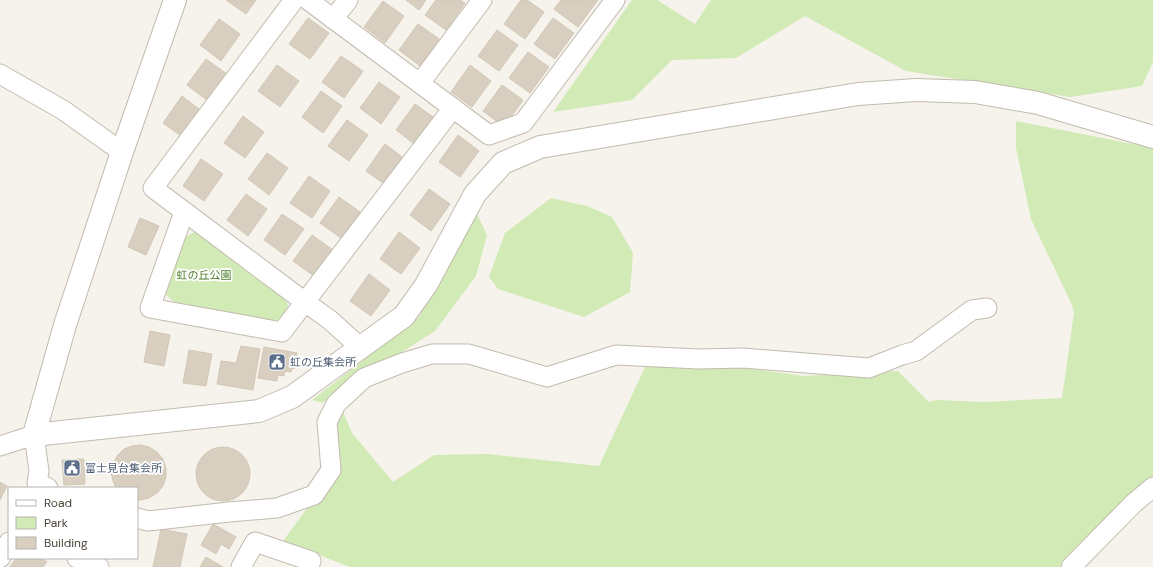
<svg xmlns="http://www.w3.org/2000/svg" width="1153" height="567" viewBox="0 0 1153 567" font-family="'DM Sans','Noto Sans JP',sans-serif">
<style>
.green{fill:#d2eab5}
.building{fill:#d8cfc1;stroke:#d3c7b4}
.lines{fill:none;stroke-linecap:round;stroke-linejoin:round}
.minor-casing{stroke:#c2bbae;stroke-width:21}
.tertiary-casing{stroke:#c2bbae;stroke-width:24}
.minor{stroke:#fff;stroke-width:19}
.tertiary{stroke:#fff;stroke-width:22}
.labels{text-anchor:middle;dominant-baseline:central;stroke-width:3.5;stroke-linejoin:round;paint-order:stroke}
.park-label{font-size:11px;fill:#4a7f2a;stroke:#fff}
.service-label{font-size:11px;fill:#4e5e75;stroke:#fff;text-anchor:start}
</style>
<rect width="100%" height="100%" fill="#f6f3ec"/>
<g class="green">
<polygon points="632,0 657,0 695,24 711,0 1153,0 1153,62 1142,86 1070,97 906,71 805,16 736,58 672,60 632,100 553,112"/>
<polygon points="1016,121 1153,148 1153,478 1062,567 350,567 283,541 308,507 328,458 340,405 352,433 393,482 434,455 488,454 599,466 646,365 745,368 804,376 898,371 929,402 936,400 983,402 1062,398 1074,313 1072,305 1031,219 1016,148"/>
<polygon points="551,198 587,206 612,217 633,253 630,292 584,317 498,289 489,277 505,233"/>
<polygon points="476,212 487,235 476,276 435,331 322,403 312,400 419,317"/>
<polygon points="197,231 284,296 290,310 276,321 174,302 164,293 184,237"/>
</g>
<g class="building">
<polygon points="226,0 256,0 246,14"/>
<polygon points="406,0 426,0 419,10"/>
<polygon points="436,0 460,0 465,3 446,30 425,15"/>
<polygon points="521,0 527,0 544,12 525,39 504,24"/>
<polygon points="561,0 598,0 578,27 554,9"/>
<polygon points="383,1 404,16 385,43 364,27"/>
<polygon points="308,18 329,33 310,59 289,44"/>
<polygon points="553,18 574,33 555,59 534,44"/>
<polygon points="219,19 240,34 221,61 200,45"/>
<polygon points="418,24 439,39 420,66 399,50"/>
<polygon points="497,30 518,45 499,71 478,56"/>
<polygon points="528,52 549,67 530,93 509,78"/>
<polygon points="341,56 363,71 344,98 322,82"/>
<polygon points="206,59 227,74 208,101 187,85"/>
<polygon points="277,65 299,81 280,107 258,91"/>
<polygon points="470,65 491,81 472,107 451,92"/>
<polygon points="379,82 400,97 381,124 360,108"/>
<polygon points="502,85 523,100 504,127 483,111"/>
<polygon points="321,91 342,106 323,133 302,117"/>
<polygon points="182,96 203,112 184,138 163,123"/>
<polygon points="415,104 436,119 417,146 396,130"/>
<polygon points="243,116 264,132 245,158 224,143"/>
<polygon points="347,120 368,135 349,161 328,146"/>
<polygon points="458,135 479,151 460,177 439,162"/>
<polygon points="385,144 406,160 387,186 366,171"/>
<polygon points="267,153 288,168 269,195 248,179"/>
<polygon points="201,159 223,174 204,201 183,186"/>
<polygon points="309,176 330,191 312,218 290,203"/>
<polygon points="429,189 450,204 431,231 410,215"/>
<polygon points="246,194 267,209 248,236 227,220"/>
<polygon points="339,197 360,212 341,238 320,223"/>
<polygon points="282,214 304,229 285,255 264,240"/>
<polygon points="140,218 159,226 146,255 128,247"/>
<polygon points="399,232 420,248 401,274 380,259"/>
<polygon points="312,235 333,250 314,276 293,261"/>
<polygon points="369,274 390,290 371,316 350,301"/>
<polygon points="150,331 170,335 164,366 144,362"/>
<polygon points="241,346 260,349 253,390 217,384 221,361 236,363"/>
<polygon points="264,347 297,353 294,369 292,368 291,372 285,371 284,376 278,375 277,381 258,378"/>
<polygon points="189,350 212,354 206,386 183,383"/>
<polygon points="141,445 149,447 157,452 163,459 166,468 166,477 163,486 157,493 149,498 140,500 137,500 137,488 116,488 113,481 111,472 113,464 117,456 124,449 132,446"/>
<circle cx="223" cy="474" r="27"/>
<polygon points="84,459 85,484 64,485 62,460"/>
<polygon points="0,482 7,486 0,500"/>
<polygon points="213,524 236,537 229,549 221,544 216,554 201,545"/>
<polygon points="161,529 187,534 180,567 153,567"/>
<polygon points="206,557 223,567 200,567"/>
<polygon points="16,558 40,558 47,562 43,567 10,567"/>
</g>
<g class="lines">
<g class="minor-casing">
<g id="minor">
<polyline points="294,0 153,188 305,302 330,320 361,348"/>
<polyline points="308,0 489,135 523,123 615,0"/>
<polyline points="333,19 348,0"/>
<polyline points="0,74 63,110 122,152"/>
<polyline points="420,83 482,0"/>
<polyline points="184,212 150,308 282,332 453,108"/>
<polyline points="0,446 34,435 39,471 37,483 48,488"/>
<polyline points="137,518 148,521 229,512 277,508 314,495 331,470 327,422 336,404 364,378 402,363 432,354 469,354 547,377 616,355 699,359 743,358 869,368 902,355 916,351 972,310 987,308"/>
<polyline points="0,558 9,542"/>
<polyline points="77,558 99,567"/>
<polyline points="241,567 255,542 311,561 308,567"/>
<polyline points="1071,567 1134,503 1153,487"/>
</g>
</g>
<g class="tertiary-casing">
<polyline id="tertiary" points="175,0 122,152 65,325 34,435 259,411 292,397 404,316 426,285 475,194 503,163 540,147 858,94 916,90 975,92 1038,103 1153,137"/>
</g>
<use href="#minor" class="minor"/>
<use href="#tertiary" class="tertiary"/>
</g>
<defs>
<g id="civic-square" transform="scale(0.9)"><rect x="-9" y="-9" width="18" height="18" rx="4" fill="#5c6f8a" stroke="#fff"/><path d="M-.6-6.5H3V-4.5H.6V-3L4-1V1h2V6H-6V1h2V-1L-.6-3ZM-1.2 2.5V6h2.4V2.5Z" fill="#fff"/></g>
</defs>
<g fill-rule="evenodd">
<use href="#civic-square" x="277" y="362"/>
<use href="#civic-square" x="72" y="468"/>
</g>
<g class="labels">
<g class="park-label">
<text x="204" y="275">虹の丘公園</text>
</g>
<g class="service-label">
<text x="290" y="362">虹の丘集会所</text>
<text x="85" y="468">富士見台集会所</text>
</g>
</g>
<rect x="8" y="487" width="130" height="72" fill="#ffffff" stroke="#b7b4b0"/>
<rect x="16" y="500" width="20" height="6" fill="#ffffff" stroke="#b7b4b0"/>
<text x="44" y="507" font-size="12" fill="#4b4439">Road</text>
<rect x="16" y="517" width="20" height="12" fill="#d2eab5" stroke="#b7b4b0"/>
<text x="44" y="527" font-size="12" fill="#4b4439">Park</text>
<rect x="16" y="537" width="20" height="12" fill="#d8cfc1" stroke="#b7b4b0"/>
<text x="44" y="547" font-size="12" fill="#4b4439">Building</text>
</svg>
